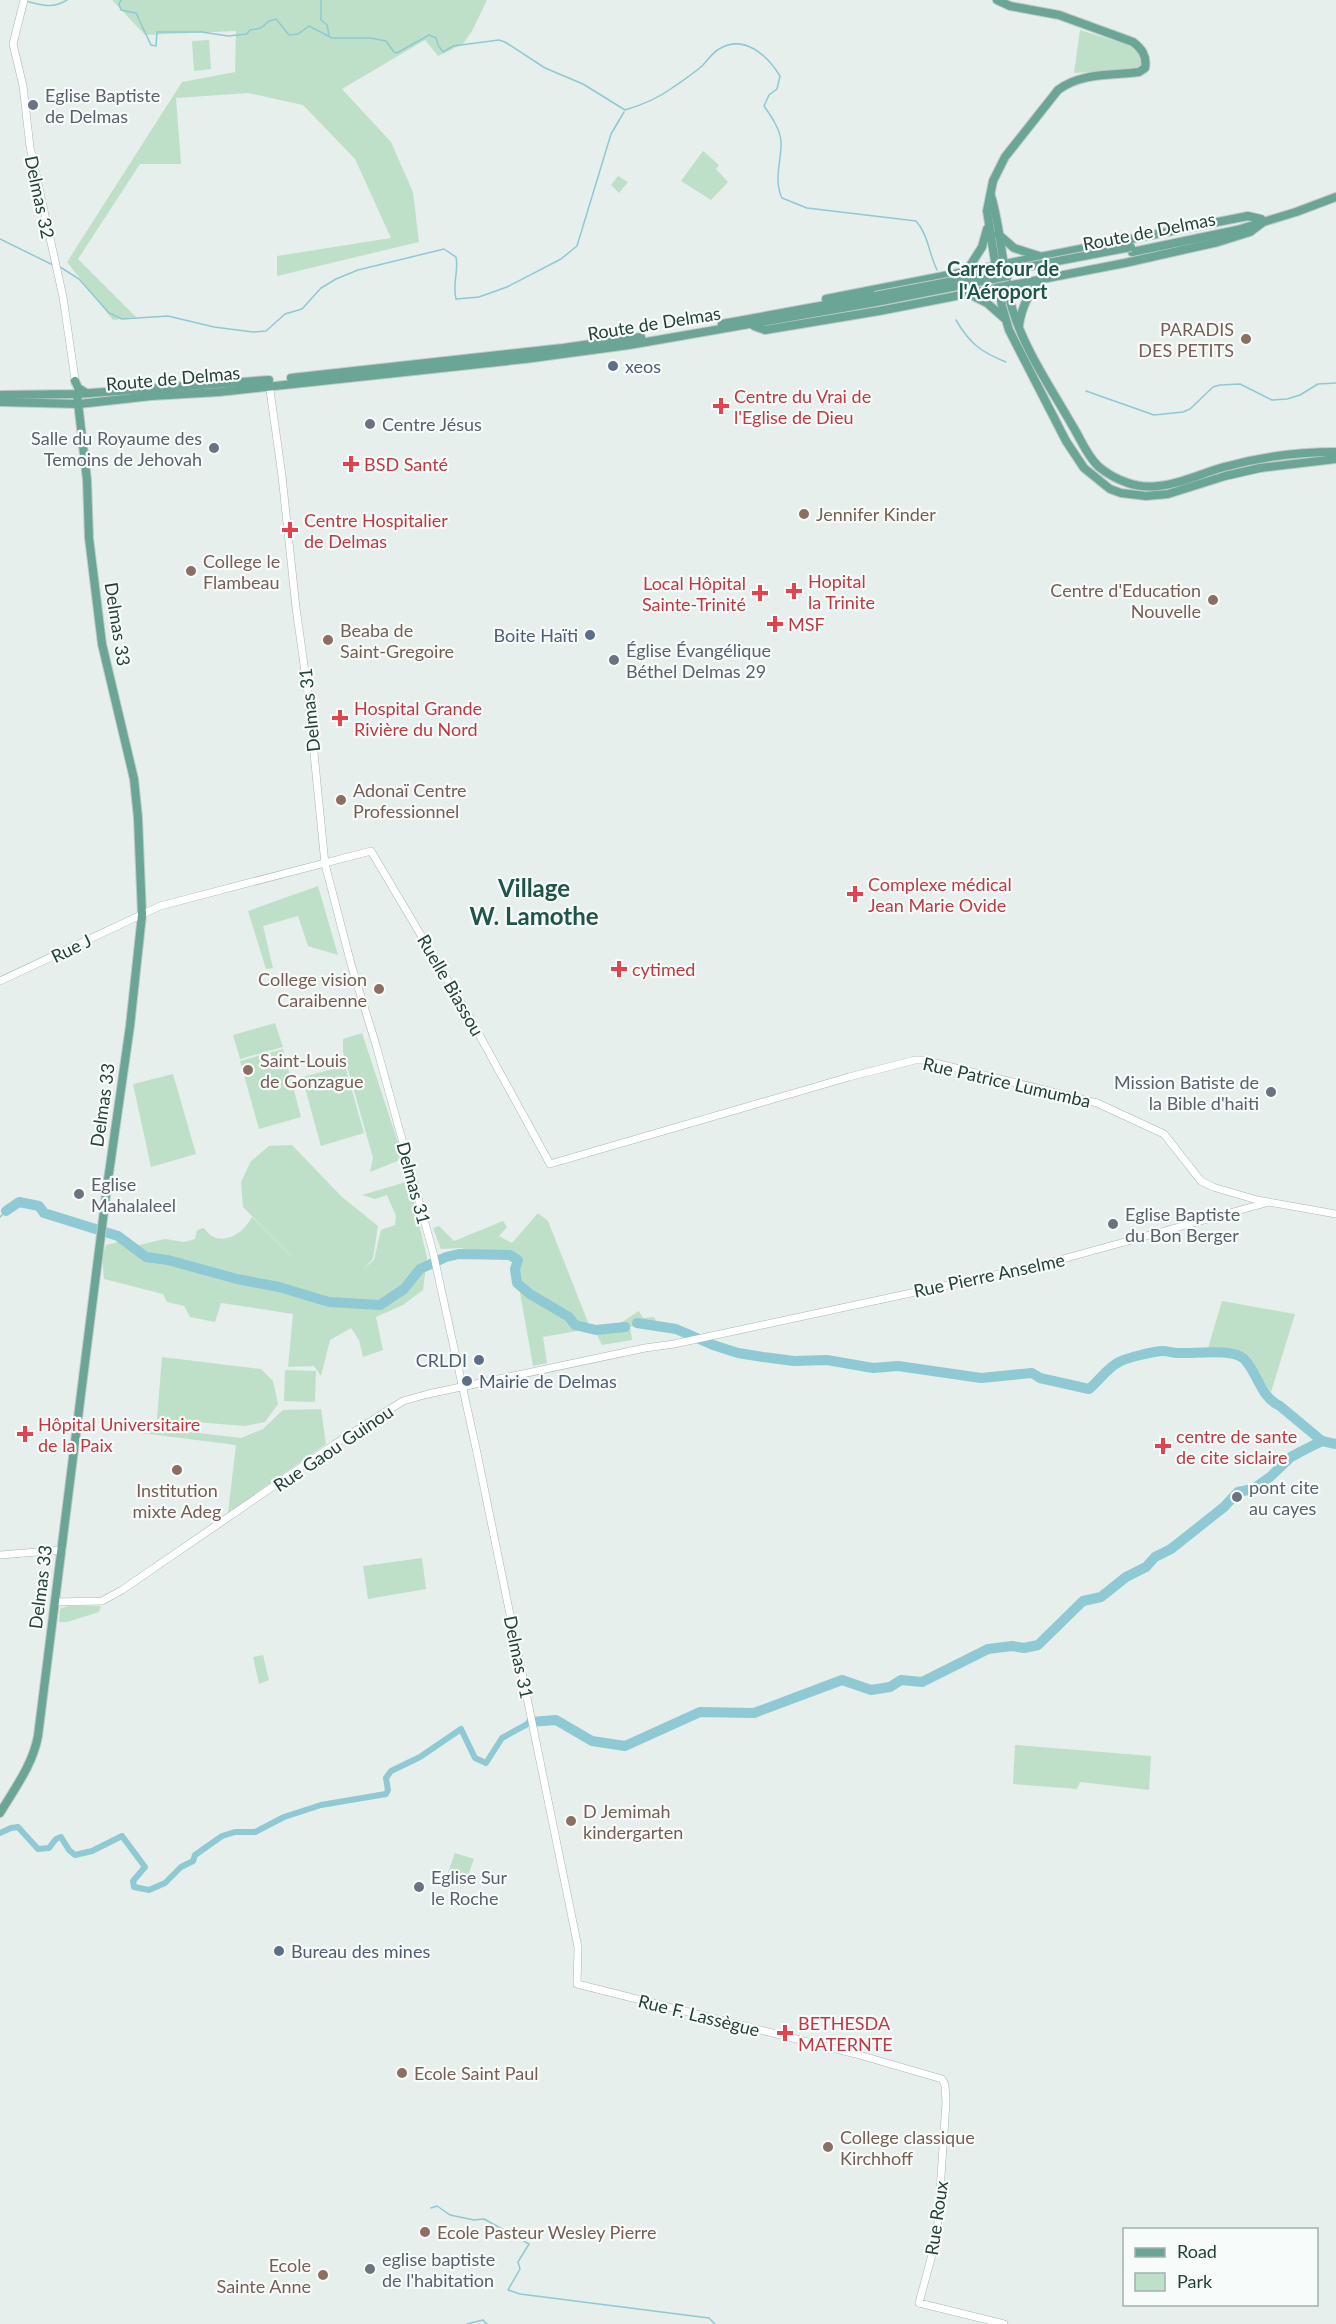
<svg xmlns="http://www.w3.org/2000/svg" width="1336" height="2324" viewBox="0 0 1336 2324" font-family="Lato,sans-serif">
<style>
.green{fill:#bfe0c8}
.lines{fill:none;stroke-linecap:round;stroke-linejoin:round}
.stream{stroke:#8ec9d4;stroke-width:1.5}
.canal{stroke:#8ec9d4;stroke-width:6}
.river{stroke:#8ec9d4;stroke-width:10}
.minor-casing{stroke:#a8b8b2;stroke-width:8}
.major-casing{stroke:#c2cac8;stroke-width:10}
.minor{stroke:#fff;stroke-width:7}
.major{stroke:#6aa596;stroke-width:8}
.major-bridge-casing{stroke:#c2cac8;stroke-width:10;stroke-linecap:butt}
.major-bridge{stroke:#6aa596;stroke-width:8}
.worship-dot{fill:#6b7280;stroke:#f7fbf9;stroke-width:2}
.education-dot{fill:#8d6e63;stroke:#f7fbf9;stroke-width:2}
.service-dot{fill:#5c6f8a;stroke:#f7fbf9;stroke-width:2}
.health-dot{fill:#e0444e;stroke:#f7fbf9;stroke-width:2}
.labels{text-anchor:middle;dominant-baseline:central;stroke-width:4.5;stroke-linejoin:round;paint-order:stroke}
.worship-label{font-size:18px;fill:#5b616d;stroke:#f7fbf9;text-anchor:start}
.street-label{font-size:18px;fill:#24423a;stroke:#f7fbf9}
.education-label{font-size:18px;fill:#785e54;stroke:#f7fbf9;text-anchor:start}
.service-label{font-size:18px;fill:#4e5e75;stroke:#f7fbf9;text-anchor:start}
.health-label{font-size:18px;fill:#be3a42;stroke:#f7fbf9;text-anchor:start}
.neighbourhood-label{font-size:20px;font-weight:bold;fill:#1f5548;stroke:#f7fbf9}
.district-label{font-size:24px;font-weight:bold;fill:#1f5548;stroke:#f7fbf9}
</style>
<rect width="100%" height="100%" fill="#e6efeb"/>
<g class="green">
<polygon points="112,0 487,0 472,31 463,44 438,56 425,40 342,89 391,142 413,192 419,242 277,276 277,256 391,238 355,159 303,105 248,93 176,98 181,164 140,164 78,259 136,317 113,320 67,262 182,82 235,72 236,31 145,35"/>
<polygon points="1080,30 1129,45 1140,54 1142,65 1137,69 1074,73"/>
<polygon points="209,40 211,69 194,71 192,41"/>
<polygon points="703,151 719,165 716,169 728,182 711,200 681,181"/>
<polygon points="618,176 628,182 619,193 611,185"/>
<polygon points="318,886 338,955 308,946 298,916 263,926 273,968 266,969 248,911"/>
<polygon points="275,1023 283,1047 240,1059 233,1035"/>
<path d="M362,1033L406,1167L427,1258L423,1290L403,1305L376,1317L383,1350L363,1357L359,1340L351,1328L330,1340L321,1376L314,1366L288,1367L293,1314L221,1303L215,1322L190,1317L184,1306L167,1302L163,1294L104,1279L102,1257L106,1245L126,1240L139,1245L165,1239L184,1242L195,1239L197,1230L204,1228C218,1249 242,1236 252,1217L312,1277L243,1207L241,1182L251,1161L269,1146L292,1145L342,1197L378,1226L373,1259L362,1270L374,1260L381,1230L395,1225L396,1216L387,1195L375,1199L362,1195L406,1182L400,1160L370,1172L373,1158L343,1052V1039Z"/>
<polygon points="283,1049 301,1117 259,1129 240,1061"/>
<polygon points="345,1066 364,1133 321,1146 302,1077"/>
<polygon points="173,1074 196,1154 151,1167 133,1084"/>
<polygon points="538,1213 548,1221 590,1327 616,1326 639,1311 643,1318 654,1317 657,1323 630,1327 632,1340 602,1345 595,1331 577,1331 543,1337 547,1363 533,1366 516,1270 521,1258 512,1252 489,1255 470,1254 462,1248 441,1249 433,1228 439,1226 454,1241 503,1221 507,1227 499,1236 512,1243"/>
<polygon points="1222,1301 1295,1314 1271,1392 1243,1352 1208,1348"/>
<polygon points="162,1357 261,1369 273,1381 278,1404 265,1422 245,1426 157,1419"/>
<polygon points="285,1370 316,1371 315,1402 284,1401"/>
<polygon points="321,1409 326,1444 228,1513 236,1445 141,1433 147,1427 241,1438 263,1429 283,1410"/>
<polygon points="422,1558 426,1589 368,1599 363,1566"/>
<polygon points="68,1606 101,1606 99,1612 67,1622 59,1622 60,1609"/>
<polygon points="263,1655 269,1680 259,1684 253,1657"/>
<polygon points="1015,1745 1151,1756 1149,1790 1080,1782 1077,1789 1013,1784"/>
<polygon points="455,1853 474,1859 464,1887 445,1881"/>
</g>
<g class="lines">
<g class="stream">
<path d="M121,0L119,4L121,10L136,13L151,45L156,46L157,32H202L228,36L247,34L250,30L261,28L269,21L276,19L289,35L298,34L309,26L332,38H370L386,41L394,52L397,53L429,35L436,38L438,45L443,52L453,46L499,40L505,42L545,68L583,84L625,110C642,105 657,99 672,88C682,81 693,74 702,66C707,61 712,53 719,49C744,34 767,55 780,76L777,89L769,95L764,106C771,116 780,129 781,141C782,160 773,179 782,198L807,208L916,221C928,234 929,254 937,270"/>
<polyline points="321,0 321,20 327,25 329,35"/>
<path d="M26,1C40,5 53,9 67,0"/>
<polyline points="0,239 53,265"/>
<path d="M60,267L79,279L109,313L122,319L168,316L214,327L253,332L266,331L285,314L302,309L321,288L336,279L358,270L444,249L456,257C459,273 452,282 456,299L479,297L507,287L561,259L577,246L611,134L624,112"/>
<path d="M956,320C970,344 981,352 1006,362"/>
<polyline points="1086,391 1154,415 1183,412 1190,409 1213,387 1220,385 1240,384 1272,400 1287,399 1300,395 1318,384 1336,383"/>
<polyline points="0,1217 6,1211"/>
<polyline points="431,2208 437,2206 450,2215 474,2220 484,2219 529,2244 518,2262 520,2269 508,2290 520,2294 709,2318 715,2324"/>
<polyline points="467,2324 483,2320 487,2324"/>
</g>
<polyline class="canal" points="0,1833 11,1828 18,1827 38,1849 49,1848 56,1839 61,1837 69,1850 75,1855 92,1851 122,1836 145,1867 133,1881 134,1887 149,1890 165,1883 181,1867 193,1861 195,1855 222,1836 235,1832 255,1832 284,1817 321,1805 386,1794 388,1790 386,1778 391,1771 420,1757 461,1729 475,1758 486,1763 502,1738 531,1722"/>
<g class="river">
<polyline points="6,1211 19,1202 39,1206 44,1213 118,1236 146,1257 168,1260 237,1279 279,1287 329,1302 380,1305 404,1289 420,1269 446,1257 459,1254 510,1255 518,1260 515,1269 517,1283 530,1294 569,1317 575,1325 596,1330 625,1327"/>
<path d="M637,1323L676,1329L713,1345L738,1353L763,1357L794,1361L827,1360L873,1368L898,1366L981,1378L1032,1373L1040,1378L1089,1389C1099,1381 1107,1368 1119,1362C1126,1358 1155,1351 1163,1351C1168,1351 1173,1353 1177,1353C1193,1354 1233,1348 1244,1359C1258,1373 1260,1397 1280,1406L1322,1441"/>
<polyline points="531,1722 556,1720 592,1741 625,1746 700,1712 754,1713 842,1680 871,1690 890,1687 901,1680 922,1682 988,1649 1012,1646 1024,1648 1038,1645 1083,1601 1101,1597 1126,1577 1146,1567 1155,1557 1171,1549 1224,1507 1238,1492 1253,1489 1270,1477 1291,1457 1302,1451 1322,1441 1336,1444"/>
</g>
<g class="minor-casing">
<g id="minor">
<polyline points="24,0 13,44 23,86 30,147 63,297 76,386"/>
<polyline points="269,383 282,476 296,608 308,693 325,864 351,964 376,1045 433,1252 477,1453 578,1947 577,1984 856,2054 942,2079 945,2085 946,2102 937,2236 919,2303 1004,2324"/>
<polyline points="0,981 160,906 371,851 469,1016 550,1164 849,1077 915,1060 923,1060 1097,1103 1164,1134 1201,1181 1213,1187 1257,1200 1336,1214"/>
<polyline points="0,1555 62,1550"/>
<polyline points="55,1602 102,1601 122,1590 335,1444 403,1401 428,1394 645,1348 674,1344 1041,1265 1266,1203"/>
</g>
</g>
<g class="major-casing">
<g id="major">
<path d="M997,0L1010,6L1059,15L1133,42C1142,49 1147,56 1145,68L1139,72C1112,76 1082,72 1058,90L1005,157L993,181L987,211L1002,306L1009,330L1066,441L1084,468L1110,489L1121,493L1146,496L1168,494L1225,476L1260,468L1336,459"/>
<path d="M991,196C1002,232 1002,271 1012,308C1024,349 1051,388 1072,425C1081,439 1086,455 1099,467C1115,480 1137,489 1158,486C1181,484 1202,473 1224,467C1260,457 1298,452 1336,452"/>
<polyline points="998,234 1014,248 1039,256"/>
<polyline points="1132,252 1237,230 1296,212 1336,197"/>
<polyline points="966,272 982,247 987,229"/>
<polyline points="967,293 987,303 1004,318"/>
<polyline points="826,299 1248,216 1261,219"/>
<polyline points="722,324 875,296"/>
<path d="M1019,325C1022,306 1029,291 1043,279"/>
<polyline points="754,326 765,330 879,311 1125,263 1218,242 1250,232 1262,223"/>
<polyline points="291,378 563,348 641,337"/>
<polyline points="75,381 78,388 86,393"/>
<polyline points="0,395 77,394 269,380"/>
<polyline points="0,402 79,404 151,396 219,392 525,359 629,345 876,302"/>
<path d="M0,1813C15,1788 33,1764 38,1736L107,1187L130,1026L142,915L138,818L134,779L102,644L89,538L87,480L77,394"/>
</g>
</g>
<use href="#minor" class="minor"/>
<use href="#major" class="major"/>
<g class="major-bridge-casing">
<g id="major-bridge">
<polyline points="875,296 1131,247"/>
<polyline points="876,302 1008,276"/>
</g>
</g>
<use href="#major-bridge" class="major-bridge"/>
</g>
<g class="worship-dot">
<circle cx="33" cy="105" r="6"/>
<circle cx="370" cy="424" r="6"/>
<circle cx="214" cy="448" r="6"/>
<circle cx="614" cy="660" r="6"/>
<circle cx="1271" cy="1092" r="6"/>
<circle cx="79" cy="1194" r="6"/>
<circle cx="1113" cy="1224" r="6"/>
<circle cx="1237" cy="1497" r="6"/>
<circle cx="419" cy="1887" r="6"/>
<circle cx="370" cy="2269" r="6"/>
</g>
<g class="education-dot">
<circle cx="1246" cy="339" r="6"/>
<circle cx="804" cy="514" r="6"/>
<circle cx="191" cy="571" r="6"/>
<circle cx="1213" cy="600" r="6"/>
<circle cx="328" cy="640" r="6"/>
<circle cx="341" cy="800" r="6"/>
<circle cx="379" cy="989" r="6"/>
<circle cx="248" cy="1070" r="6"/>
<circle cx="177" cy="1470" r="6"/>
<circle cx="571" cy="1821" r="6"/>
<circle cx="402" cy="2073" r="6"/>
<circle cx="828" cy="2147" r="6"/>
<circle cx="425" cy="2232" r="6"/>
<circle cx="323" cy="2275" r="6"/>
</g>
<g class="service-dot">
<circle cx="613" cy="366" r="6"/>
<circle cx="590" cy="635" r="6"/>
<circle cx="479" cy="1360" r="6"/>
<circle cx="467" cy="1381" r="6"/>
<circle cx="279" cy="1951" r="6"/>
</g>
<g class="health-dot">
<path d="M718 397h6v6h6v6h-6v6h-6v-6h-6v-6h6z"/>
<path d="M348 455h6v6h6v6h-6v6h-6v-6h-6v-6h6z"/>
<path d="M287 521h6v6h6v6h-6v6h-6v-6h-6v-6h6z"/>
<path d="M791 582h6v6h6v6h-6v6h-6v-6h-6v-6h6z"/>
<path d="M757 584h6v6h6v6h-6v6h-6v-6h-6v-6h6z"/>
<path d="M772 615h6v6h6v6h-6v6h-6v-6h-6v-6h6z"/>
<path d="M337 709h6v6h6v6h-6v6h-6v-6h-6v-6h6z"/>
<path d="M852 885h6v6h6v6h-6v6h-6v-6h-6v-6h6z"/>
<path d="M616 960h6v6h6v6h-6v6h-6v-6h-6v-6h6z"/>
<path d="M22 1425h6v6h6v6h-6v6h-6v-6h-6v-6h6z"/>
<path d="M1160 1437h6v6h6v6h-6v6h-6v-6h-6v-6h6z"/>
<path d="M782 2024h6v6h6v6h-6v6h-6v-6h-6v-6h6z"/>
</g>
<g class="labels">
<g class="worship-label">
<text x="45" y="95">Eglise Baptiste<tspan x="45" dy="21">de Delmas</tspan></text>
<text x="382" y="424">Centre Jésus</text>
<text x="202" y="438" text-anchor="end">Salle du Royaume des<tspan x="202" dy="21">Temoins de Jehovah</tspan></text>
<text x="626" y="650">Église Évangélique<tspan x="626" dy="21">Béthel Delmas 29</tspan></text>
<text x="1259" y="1082" text-anchor="end">Mission Batiste de<tspan x="1259" dy="21">la Bible d'haiti</tspan></text>
<text x="91" y="1184">Eglise<tspan x="91" dy="21">Mahalaleel</tspan></text>
<text x="1125" y="1214">Eglise Baptiste<tspan x="1125" dy="21">du Bon Berger</tspan></text>
<text x="1249" y="1487">pont cite<tspan x="1249" dy="21">au cayes</tspan></text>
<text x="431" y="1877">Eglise Sur<tspan x="431" dy="21">le Roche</tspan></text>
<text x="382" y="2259">eglise baptiste<tspan x="382" dy="21">de l'habitation</tspan></text>
</g>
<g class="street-label">
<text transform="translate(40 197) rotate(78)">Delmas 32</text>
<text transform="translate(1149 231) rotate(-11)">Route de Delmas</text>
<text transform="translate(654 323) rotate(-9)">Route de Delmas</text>
<text transform="translate(173 378) rotate(-5)">Route de Delmas</text>
<text transform="translate(118 624) rotate(81)">Delmas 33</text>
<text transform="translate(309 710) rotate(-96)">Delmas 31</text>
<text transform="translate(71 948) rotate(-26)">Rue J</text>
<text transform="translate(451 985) rotate(60)">Ruelle Biassou</text>
<text transform="translate(1007 1082) rotate(13)">Rue Patrice Lumumba</text>
<text transform="translate(102 1105) rotate(-82)">Delmas 33</text>
<text transform="translate(414 1183) rotate(75)">Delmas 31</text>
<text transform="translate(989 1275) rotate(-12)">Rue Pierre Anselme</text>
<text transform="translate(333 1448) rotate(-34)">Rue Gaou Guinou</text>
<text transform="translate(40 1587) rotate(-83)">Delmas 33</text>
<text transform="translate(519 1657) rotate(78)">Delmas 31</text>
<text transform="translate(699 2015) rotate(14)">Rue F. Lassègue</text>
<text transform="translate(936 2218) rotate(-82)">Rue Roux</text>
</g>
<g class="education-label">
<text x="1234" y="329" text-anchor="end">PARADIS<tspan x="1234" dy="21">DES PETITS</tspan></text>
<text x="816" y="514">Jennifer Kinder</text>
<text x="203" y="561">College le<tspan x="203" dy="21">Flambeau</tspan></text>
<text x="1201" y="590" text-anchor="end">Centre d'Education<tspan x="1201" dy="21">Nouvelle</tspan></text>
<text x="340" y="630">Beaba de<tspan x="340" dy="21">Saint-Gregoire</tspan></text>
<text x="353" y="790">Adonaï Centre<tspan x="353" dy="21">Professionnel</tspan></text>
<text x="367" y="979" text-anchor="end">College vision<tspan x="367" dy="21">Caraibenne</tspan></text>
<text x="260" y="1060">Saint-Louis<tspan x="260" dy="21">de Gonzague</tspan></text>
<text x="177" y="1490" text-anchor="middle">Institution<tspan x="177" dy="21">mixte Adeg</tspan></text>
<text x="583" y="1811">D Jemimah<tspan x="583" dy="21">kindergarten</tspan></text>
<text x="414" y="2073">Ecole Saint Paul</text>
<text x="840" y="2137">College classique<tspan x="840" dy="21">Kirchhoff</tspan></text>
<text x="437" y="2232">Ecole Pasteur Wesley Pierre</text>
<text x="311" y="2265" text-anchor="end">Ecole<tspan x="311" dy="21">Sainte Anne</tspan></text>
</g>
<g class="service-label">
<text x="625" y="366">xeos</text>
<text x="578" y="635" text-anchor="end">Boite Haïti</text>
<text x="467" y="1360" text-anchor="end">CRLDI</text>
<text x="479" y="1381">Mairie de Delmas</text>
<text x="291" y="1951">Bureau des mines</text>
</g>
<g class="health-label">
<text x="734" y="396">Centre du Vrai de<tspan x="734" dy="21">l'Eglise de Dieu</tspan></text>
<text x="364" y="464">BSD Santé</text>
<text x="304" y="520">Centre Hospitalier<tspan x="304" dy="21">de Delmas</tspan></text>
<text x="808" y="581">Hopital<tspan x="808" dy="21">la Trinite</tspan></text>
<text x="746" y="583" text-anchor="end">Local Hôpital<tspan x="746" dy="21">Sainte-Trinité</tspan></text>
<text x="788" y="624">MSF</text>
<text x="354" y="708">Hospital Grande<tspan x="354" dy="21">Rivière du Nord</tspan></text>
<text x="868" y="884">Complexe médical<tspan x="868" dy="21">Jean Marie Ovide</tspan></text>
<text x="632" y="969">cytimed</text>
<text x="38" y="1424">Hôpital Universitaire<tspan x="38" dy="21">de la Paix</tspan></text>
<text x="1176" y="1436">centre de sante<tspan x="1176" dy="21">de cite siclaire</tspan></text>
<text x="798" y="2023">BETHESDA<tspan x="798" dy="21">MATERNTE</tspan></text>
</g>
<g class="neighbourhood-label">
<text x="1003" y="268">Carrefour de<tspan x="1003" dy="23">l'Aéroport</tspan></text>
</g>
<g class="district-label">
<text x="534" y="887">Village<tspan x="534" dy="28">W. Lamothe</tspan></text>
</g>
</g>
<rect x="1123" y="2228" width="195" height="78" fill="#f7fbf9" stroke="#a3b1ad" stroke-width="1.5"/>
<rect x="1135" y="2248" width="30" height="9" fill="#6aa596" stroke="#a3b1ad" stroke-width="1.5"/>
<text x="1177" y="2258" font-size="18" fill="#24423a">Road</text>
<rect x="1135" y="2273" width="30" height="18" fill="#bfe0c8" stroke="#a3b1ad" stroke-width="1.5"/>
<text x="1177" y="2288" font-size="18" fill="#24423a">Park</text>
</svg>
